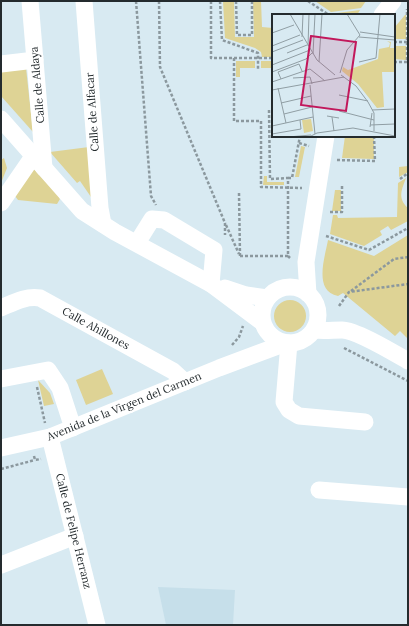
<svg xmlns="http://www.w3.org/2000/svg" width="409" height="626" viewBox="0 0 409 626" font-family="Lora,serif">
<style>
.built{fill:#c6dfea}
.green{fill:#ded395}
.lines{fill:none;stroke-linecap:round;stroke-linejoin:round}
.path{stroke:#8b989e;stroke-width:2.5;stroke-dasharray:3 2;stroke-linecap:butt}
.minor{stroke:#fff;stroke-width:17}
.labels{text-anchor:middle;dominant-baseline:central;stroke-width:4;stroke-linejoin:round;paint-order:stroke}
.street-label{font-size:11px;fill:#242b2e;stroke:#fff}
.inset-road{fill:none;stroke:#909ea4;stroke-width:1}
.view{fill:#c2185b;fill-opacity:0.15;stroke:#c2185b;stroke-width:2}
.inset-edge{fill:none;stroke:#242b2e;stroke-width:2}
</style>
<rect width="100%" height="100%" fill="#d8eaf2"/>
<polygon class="built" points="158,587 235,590 233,625 166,625"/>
<g class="green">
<polygon points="223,1 234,1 235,37 254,37 253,1 261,1 262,27 273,28 273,57 262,57 261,52 255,48 225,38"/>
<polygon points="315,1 366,1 361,8 331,12"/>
<polygon points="360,10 357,15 337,15 337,13"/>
<polygon points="405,15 406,15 406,39 394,39 394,28"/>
<polygon points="394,46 406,46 406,60 394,59"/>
<polygon points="236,61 255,61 255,68 240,68 240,77 236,77"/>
<rect x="261" y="61" width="12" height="7"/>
<polygon points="26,68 33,132 1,96 1,70"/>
<polygon points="345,136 374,136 374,159 342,158"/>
<polygon points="301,146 305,147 299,177 295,177"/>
<polygon points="89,147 94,194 91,197 80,181 77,183 50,152"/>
<polygon points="4,158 7,168 1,183 1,160"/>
<polygon points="408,166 408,172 399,177 399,167"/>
<polygon points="32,167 58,195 60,199 57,204 18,200 15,196"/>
<polygon points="264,176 267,176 267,182 284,182 284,185 263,185"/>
<path d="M406,178C402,189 397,198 408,208V221L391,230L388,226L380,231L382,235L364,246L330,234L333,215H337L338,218L397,217L398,183Z"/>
<polygon points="335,190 341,190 341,211 332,211"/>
<path d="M408,235V339L400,331L395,336L343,293L338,296C313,291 325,257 328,240L374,256Z"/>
<circle cx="290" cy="316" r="16"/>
<polygon points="102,369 113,394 86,405 76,380"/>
<polygon points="38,380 50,393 54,404 44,406"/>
</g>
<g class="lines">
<g class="path">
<polyline points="136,1 151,196 156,205"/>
<polyline points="159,1 160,67 225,223 225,235"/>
<polyline points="211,1 211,58 273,58"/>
<polyline points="220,1 222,40 258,53 258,69"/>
<polyline points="236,1 237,35 252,35 252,1"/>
<polyline points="308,1 329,15"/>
<polyline points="394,42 407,42"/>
<polyline points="234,58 234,121 261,121 261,187 302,188"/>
<polyline points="394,62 407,62 407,9"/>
<polyline points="269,110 270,179 288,178 288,256 290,258"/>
<polyline points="299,143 309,146"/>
<polyline points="337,160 375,161 374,136"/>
<polyline points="288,178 292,178 300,136"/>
<polyline points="400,179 408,173"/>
<polyline points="239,193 240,256"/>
<polyline points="330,212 342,212 342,184"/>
<polyline points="226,225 239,254"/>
<polyline points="326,236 369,250 408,228"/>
<polyline points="240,256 288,256"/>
<polyline points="351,291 394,259 408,257"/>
<polyline points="339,306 349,292 408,284"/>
<polyline points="232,345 239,337 243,326"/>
<polyline points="344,348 408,381"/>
<polyline points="37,387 45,423"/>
<polyline points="34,456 35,460 41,459"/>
<polyline points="1,469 35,460"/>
</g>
<g class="minor">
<polyline points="30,1 44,168"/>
<polyline points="84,1 100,208 103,224"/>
<polyline points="382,15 393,1"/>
<polyline points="1,64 35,60"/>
<polyline points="1,119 82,211 115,232 211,284 262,322"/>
<polyline points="1,203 34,155"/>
<polyline points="137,243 152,219 164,220 214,250 211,284"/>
<circle cx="290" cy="315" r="28"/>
<polyline points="225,288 246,295 267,298"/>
<polyline points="308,294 306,262 326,136"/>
<path d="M1,308C15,302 25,296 40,298L173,371L185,382"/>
<path d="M314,330C324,331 333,330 342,330C356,330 394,353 408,361"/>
<polyline points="289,343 284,402 289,410 299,416 365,422"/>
<polyline points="1,379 48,370 60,388 73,428"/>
<polyline points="50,437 97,625"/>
<polyline points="1,448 50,437 219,368 286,343"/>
<polyline points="319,490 408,497"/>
<polyline points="1,565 75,536"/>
</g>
</g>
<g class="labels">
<g class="street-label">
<text transform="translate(37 85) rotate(-95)">Calle de Aldaya</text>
<text transform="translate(92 112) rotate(-94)">Calle de Alfacar</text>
<text transform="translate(96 328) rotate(29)">Calle Ahillones</text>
<text transform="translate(124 406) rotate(-22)">Avenida de la Virgen del Carmen</text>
<text transform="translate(74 531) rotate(76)">Calle de Felipe Herranz</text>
</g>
</g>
<g transform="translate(272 14)">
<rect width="123" height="123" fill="#d8eaf2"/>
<path d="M115,27L119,28L118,34H122L123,58H110L112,93L105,94L86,70L70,57L71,53L76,56L106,45L107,35L117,33L118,29ZM39,105L41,117L32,119L30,106Z" fill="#ded395"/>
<path class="inset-road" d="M18,0L45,46L63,61M88,18L123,23M0,19L22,11M30,23L31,0M87,23L123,26M0,32L28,21M36,32L37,0M0,38L31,26M15,39L35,31M41,40L43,0M47,48L50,0M87,48L104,44L108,0M0,51L38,36M0,58L34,45L40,39M68,59L75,36L88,21L75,0M69,61L84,72L96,88L102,99V117M21,64L38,63L40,70M9,65L6,58L27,50L30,57M0,68L38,55L53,67M38,71L43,120M6,74L14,109M0,76L72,63M67,81L96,87M9,89L39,82M100,96L123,95M67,97L102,106M12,100L40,93M55,102L67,104M60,103L62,117M98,111L123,110M0,112L41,103M98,113L100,99M0,120L29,115L28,106M16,123L39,121M37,123L45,119L81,114L123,122"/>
<path class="view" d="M39,22L84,28L74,97L29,91Z"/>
<rect width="123" height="123" class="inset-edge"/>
</g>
<rect width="409" height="626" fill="none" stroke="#242b2e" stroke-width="4"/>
</svg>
